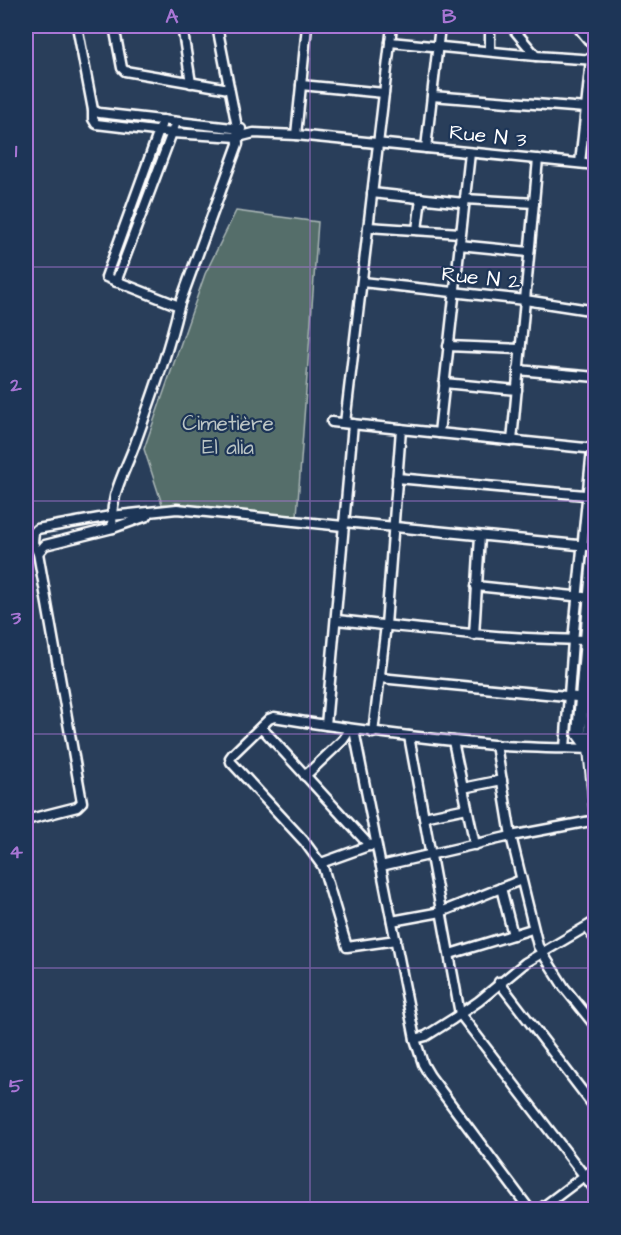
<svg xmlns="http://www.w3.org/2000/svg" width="621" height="1235" viewBox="0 0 621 1235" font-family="'Architects Daughter',sans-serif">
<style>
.green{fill:#546e6b;stroke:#aab6b5;stroke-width:1.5}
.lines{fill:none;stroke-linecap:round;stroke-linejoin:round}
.street-casing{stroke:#fff;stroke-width:13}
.secondary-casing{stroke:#fff;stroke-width:16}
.street{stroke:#1d3557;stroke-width:8}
.secondary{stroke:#1d3557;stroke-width:12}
.grid{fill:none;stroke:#a976d5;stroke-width:1.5;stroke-opacity:0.55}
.labels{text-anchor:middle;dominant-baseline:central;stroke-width:4.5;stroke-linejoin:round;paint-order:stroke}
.street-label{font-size:21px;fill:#fff;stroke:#1d3557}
.park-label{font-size:21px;fill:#bbc5c4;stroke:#1d3557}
.neatline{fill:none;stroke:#a976d5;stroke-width:2}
.grid-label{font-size:20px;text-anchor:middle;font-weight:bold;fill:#a976d5}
</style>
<rect width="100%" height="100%" fill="#293e5a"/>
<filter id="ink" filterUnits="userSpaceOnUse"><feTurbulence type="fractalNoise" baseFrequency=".0167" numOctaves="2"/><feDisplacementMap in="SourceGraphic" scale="12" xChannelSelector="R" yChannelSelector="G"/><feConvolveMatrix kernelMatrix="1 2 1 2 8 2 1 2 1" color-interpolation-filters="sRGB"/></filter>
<g filter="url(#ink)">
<polygon class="green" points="236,211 318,222 297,516 162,504 144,449 205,274"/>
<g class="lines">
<g class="street-casing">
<g id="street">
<polyline points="77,26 93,110 93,119 96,124 172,133 238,137 254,133 296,135 596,165"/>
<polyline points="114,26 122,68 125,71 229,89"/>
<polyline points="182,26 191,83"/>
<polyline points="511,26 536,56 596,60"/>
<polyline points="577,26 596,49"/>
<polyline points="390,42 536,56"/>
<polyline points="490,51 490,26"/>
<polyline points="301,85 384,93"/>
<polyline points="432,96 586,108 580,163"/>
<polyline points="586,108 591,59"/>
<polyline points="93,110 99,113 241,129"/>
<polyline points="163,120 106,277 179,306 238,144 237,127 217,26"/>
<polyline points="296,135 307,26"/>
<polyline points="426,148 440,26"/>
<polyline points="372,193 464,203"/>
<polyline points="465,199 534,203"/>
<polyline points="368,227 460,233"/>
<polyline points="417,230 421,198"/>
<polyline points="459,245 529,252"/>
<polyline points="116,282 176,122"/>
<polyline points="362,282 525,300 596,311"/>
<polyline points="448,346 520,349"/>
<polyline points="518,370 596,377"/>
<polyline points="444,383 517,390"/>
<polyline points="332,422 595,449"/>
<polyline points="345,423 392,26"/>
<polyline points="439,433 470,153"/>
<polyline points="512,441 538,159"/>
<polyline points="397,478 596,496"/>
<polyline points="344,522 588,546"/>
<path d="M113,528C108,498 125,472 135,444C151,399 168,353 179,306"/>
<polyline points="38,553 45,545 113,528 147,516"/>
<polyline points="476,586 583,597"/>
<path d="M336,620C423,629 509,640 596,640"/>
<polyline points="474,635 480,536"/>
<polyline points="380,678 587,698"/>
<polyline points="326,725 353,424"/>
<polyline points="261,727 370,846"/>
<polyline points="354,730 415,1039 426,1036 453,1019 479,1001 525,963 596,921"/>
<polyline points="373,733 386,625 401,429"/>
<polyline points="409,736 460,1014 596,1191"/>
<polyline points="453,741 475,845"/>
<polyline points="496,745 511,836 538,946 564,987 596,1027"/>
<polyline points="565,748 573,641 592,449"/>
<polyline points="305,776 343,740 350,730"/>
<polyline points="463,788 502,780"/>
<polyline points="424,817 467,808"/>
<polyline points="26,820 77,807 82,802 38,553 33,543 34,532 37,529 111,516 177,509 343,526"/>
<polyline points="321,863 374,844"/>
<polyline points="381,866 511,836 596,820"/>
<polyline points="501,888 513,935"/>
<polyline points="392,921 441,912 521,880"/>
<polyline points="587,928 596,940"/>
<path d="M396,940L347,947L323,867L304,841L231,762L230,758L233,754L269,719L274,717C347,729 420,738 493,745C525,748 558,748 590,749"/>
<polyline points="450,954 532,929"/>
<polyline points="499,982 596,1109"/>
<polyline points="415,1039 423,1064 430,1076 530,1210"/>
<polyline points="539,1210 596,1167"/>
</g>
</g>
<g class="secondary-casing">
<g id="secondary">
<polyline points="596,661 590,749 596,810"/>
<polyline points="590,749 579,734 596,534"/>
</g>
</g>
<use href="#street" class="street"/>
<use href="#secondary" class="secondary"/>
</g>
</g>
<path class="grid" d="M310,26V1210M26,267H596M26,501H596M26,734H596M26,968H596"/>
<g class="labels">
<g class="street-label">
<text transform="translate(488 136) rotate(6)">Rue N 3</text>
<text transform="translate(481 278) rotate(6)">Rue N 2</text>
</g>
<g class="park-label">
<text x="228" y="423">Cimetière<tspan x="228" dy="24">El alia</tspan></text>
</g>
</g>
<rect width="621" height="1235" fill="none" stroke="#1d3557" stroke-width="66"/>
<rect x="33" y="33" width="555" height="1169" class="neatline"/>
<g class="grid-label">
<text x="172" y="23">A</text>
<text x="449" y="23">B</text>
<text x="16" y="157">1</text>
<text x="16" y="391">2</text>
<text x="16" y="624">3</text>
<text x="16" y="858">4</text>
<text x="16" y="1092">5</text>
</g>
</svg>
